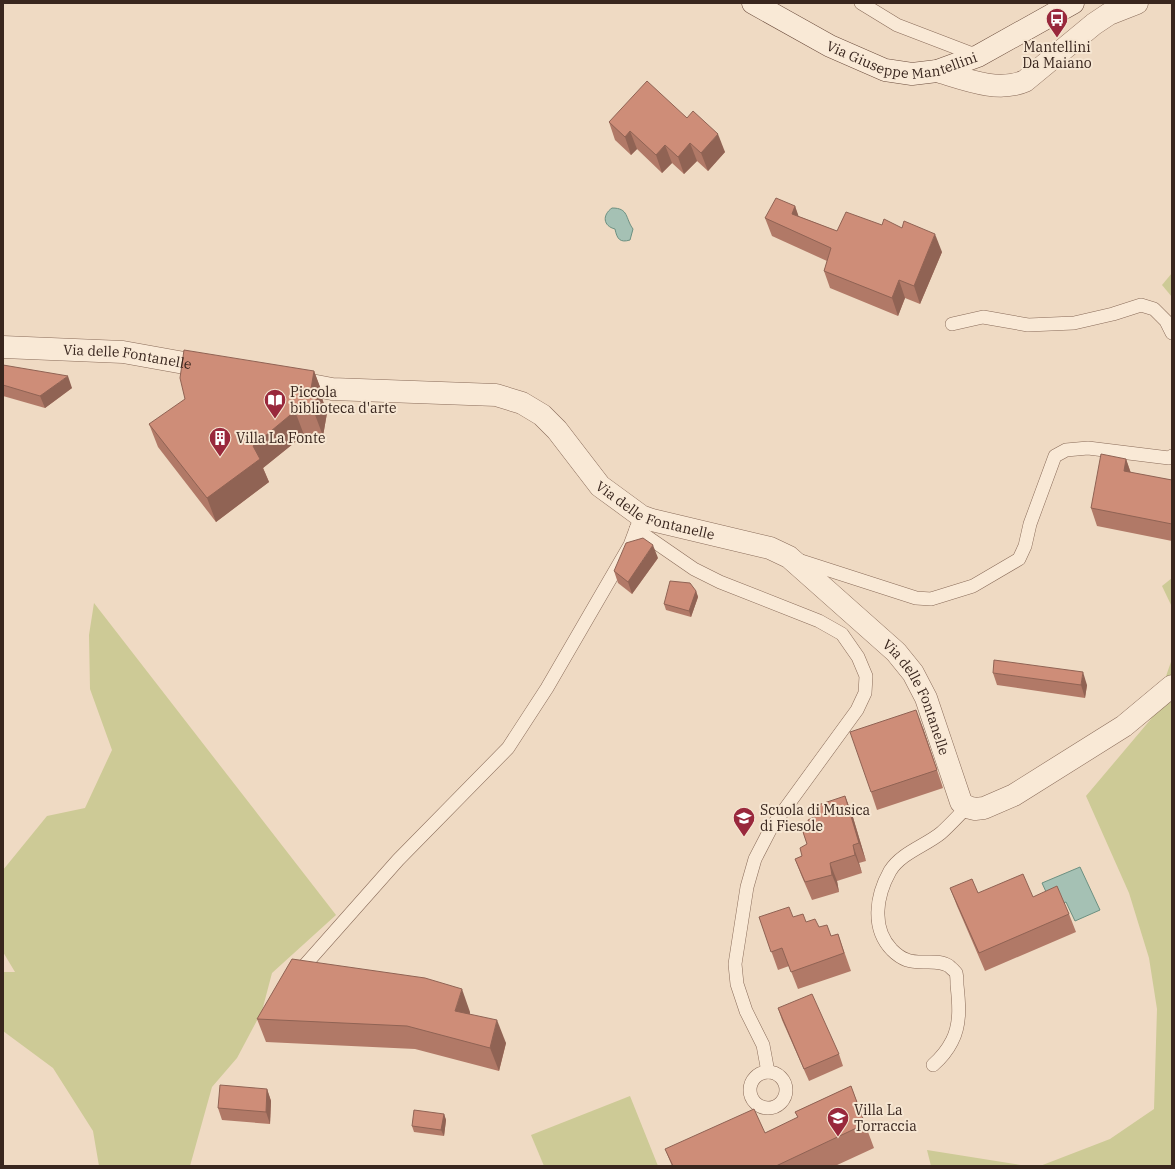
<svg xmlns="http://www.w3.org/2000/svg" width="1175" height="1169" viewBox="0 0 1175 1169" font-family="'IBM Plex Serif',serif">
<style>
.green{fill:#cdca96}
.water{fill:#a5c1b4;stroke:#6c9081}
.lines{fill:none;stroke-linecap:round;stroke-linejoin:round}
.service-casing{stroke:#896b59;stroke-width:14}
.minor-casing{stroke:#896b59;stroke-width:23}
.secondary-casing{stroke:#6b4c3c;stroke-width:23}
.service{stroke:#f9e9d6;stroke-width:13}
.minor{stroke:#f9e9d6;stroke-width:22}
.secondary{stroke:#f9e9d6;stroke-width:22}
.wall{fill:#b17967}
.shaded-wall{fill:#906354}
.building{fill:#ce8d78;stroke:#906354}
.labels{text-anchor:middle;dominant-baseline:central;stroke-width:4;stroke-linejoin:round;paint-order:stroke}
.street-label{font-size:14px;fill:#39261e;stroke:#f6e6d2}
.poi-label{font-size:14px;fill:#39261e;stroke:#f6e6d2;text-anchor:start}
</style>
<rect width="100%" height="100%" fill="#efdac3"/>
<g class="green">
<polygon points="1172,273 1172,297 1162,285"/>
<polygon points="1172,578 1172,607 1162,586"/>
<polygon points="94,603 336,915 272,973 262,1011 237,1058 212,1087 190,1166 99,1166 93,1131 53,1068 3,1031 3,972 15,972 3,952 3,870 47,816 85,808 112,750 90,689 89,635"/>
<polygon points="1172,659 1172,1166 1040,1166 1110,1139 1154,1109 1157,1009 1149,958 1129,893 1086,796 1151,719"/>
<polygon points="630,1096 658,1166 544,1166 531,1135"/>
<polygon points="927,1150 1027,1166 931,1166"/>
</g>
<g class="water">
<path d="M612,208C629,208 625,218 633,229L630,240C620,243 617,239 615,229C603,226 602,215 612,208Z"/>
<polygon points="1080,867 1100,910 1075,921 1066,902 1053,907 1042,883"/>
</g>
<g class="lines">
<g class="service-casing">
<g id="service">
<polyline points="861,3 897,25 978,56"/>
<polyline points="952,324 983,317 1028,325 1074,323 1113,314 1141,305 1154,309 1166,321 1172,333"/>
<polyline points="636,529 694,569 720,582 819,621 842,634 858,657 866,676 865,693 857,710 771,828 755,859 747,887 735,964 737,984 746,1011 763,1045 768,1072"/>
<polyline points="798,560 916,598 931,599 973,586 1019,559 1025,546 1030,524 1055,456 1066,450 1088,448 1169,458 1172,456"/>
<polyline points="297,974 398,860 508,748 547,688 630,545 639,521"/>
<path d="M933,1065C941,1058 947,1051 952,1041C961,1024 959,1003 957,985C957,981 957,976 956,973C955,971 951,968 949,966C937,958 920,965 907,960C901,958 896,954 892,950C871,928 876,896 890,871C901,853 925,846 941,833C950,825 958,816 967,807"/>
<circle cx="768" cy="1090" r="18"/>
</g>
</g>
<g class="minor-casing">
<g id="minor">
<path d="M937,71C964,79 998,93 1025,81L1094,24L1109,14L1137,3"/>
<path id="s1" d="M3,347L123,352L212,368"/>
<path id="s2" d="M290,381L332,389L496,395L522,403L542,415L557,430L600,486L641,516L652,520L770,548L789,557L896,652L913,673L926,698L961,802L967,807L975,809L984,808L1014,795L1124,726L1172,686"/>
</g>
</g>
<g class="secondary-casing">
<g id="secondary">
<path id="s3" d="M753,3L830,46L885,70L912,74L937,71L978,56L1073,3"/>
</g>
</g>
<use href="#service" class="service"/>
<use href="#minor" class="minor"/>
<use href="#secondary" class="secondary"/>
</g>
<g class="wall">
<polygon points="687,118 725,152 708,171 697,161 684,174 672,163 662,173 637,149 631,155 615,140 609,122"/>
<polygon points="795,206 798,216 837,231 942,252 920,304 905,298 898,316 830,288 824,271 827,261 772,236 765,218"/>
<polygon points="3,365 72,388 45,408 3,396"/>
<polygon points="314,371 323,395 322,398 327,413 323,436 304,435 263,468 269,482 216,522 158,447 149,424"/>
<polygon points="1126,459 1131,473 1172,480 1172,541 1097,526 1091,508"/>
<polygon points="658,558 632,594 618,583 614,571"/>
<polygon points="696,591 698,597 691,617 666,610 664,604"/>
<polygon points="993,673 1087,685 1085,698 997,685"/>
<polygon points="923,728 943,788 877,810 871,792"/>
<polygon points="845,796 852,814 866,861 859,863 862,873 837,881 839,892 812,900 802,877 795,859 802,856 807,844 803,832 810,828 818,815"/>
<polygon points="950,888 978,893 1033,897 1069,914 1076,932 985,971 957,906"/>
<polygon points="759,917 793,917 819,927 831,936 838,934 851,971 798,989 789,966 778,970"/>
<polygon points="778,1008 839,1054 843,1066 809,1081 782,1020"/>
<polygon points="470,1012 470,1014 506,1043 499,1071 415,1049 266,1042 257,1019"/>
<polygon points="851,1086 874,1148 835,1166 672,1166 665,1149 765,1133 798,1118 795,1112"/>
<polygon points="267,1089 271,1101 270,1124 222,1120 218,1108"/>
<polygon points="444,1114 446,1120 444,1136 414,1132 412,1126"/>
</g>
<g class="shaded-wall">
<polygon points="630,131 637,149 631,155 625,137"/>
<polygon points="718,134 725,152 708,171 701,153"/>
<polygon points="690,143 697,161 684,174 678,157"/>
<polygon points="665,145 672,163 662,173 656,155"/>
<polygon points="795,206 801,223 792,214"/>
<polygon points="935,234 942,252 920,304 914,286"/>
<polygon points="899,280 905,298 898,316 892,298"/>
<polygon points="314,371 323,395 322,398 327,413 323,436 314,412 311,389"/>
<polygon points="68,376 72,388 45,408 40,396"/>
<polygon points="295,411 304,435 263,468 269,482 216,522 207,498 253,446"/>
<polygon points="1126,459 1132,477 1124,471"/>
<polygon points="653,545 658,558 632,594 628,582"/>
<polygon points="696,591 698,597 691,617 689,611"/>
<polygon points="1083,672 1087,685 1085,698 1081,685"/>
<polygon points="916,710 923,728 943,788 937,770"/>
<polygon points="845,796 852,814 866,861 859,843"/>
<polygon points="853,845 859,863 862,873 855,855"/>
<polygon points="830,863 837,881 839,892 832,875"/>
<polygon points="462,989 470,1012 463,1034 455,1011"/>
<polygon points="497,1020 506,1043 499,1071 490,1048"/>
<polygon points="267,1089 271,1101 270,1124 266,1112"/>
<polygon points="444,1114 446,1120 444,1136 441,1130"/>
</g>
<g class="building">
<polygon points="647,81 687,118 693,111 718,134 701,153 690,143 678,157 665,145 656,155 630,131 625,137 609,122"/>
<polygon points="776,198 795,206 792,214 837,231 846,212 882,225 884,219 902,228 904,221 935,234 914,286 899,280 892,298 824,271 831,248 765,218"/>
<polygon points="184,350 314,371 311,389 319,390 314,412 295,411 253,446 260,459 207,498 149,424 185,399 180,378"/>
<polygon points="3,365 68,376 40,396 3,385"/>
<polygon points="1101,454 1126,459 1124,471 1172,480 1172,524 1091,508"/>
<polygon points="643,538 653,545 628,582 614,571 626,543"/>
<polygon points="670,581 690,583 696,591 689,611 664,604"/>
<polygon points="994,660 1083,672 1081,685 993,673"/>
<polygon points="916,710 937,770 871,792 850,732"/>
<polygon points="845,796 859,843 853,845 855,855 830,863 832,875 805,882 795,859 802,856 800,848 807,844 803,832 810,828 808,820 818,815 815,806"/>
<polygon points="1023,874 1033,897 1057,886 1069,914 979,953 950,888 972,879 978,893"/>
<polygon points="789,907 793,917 803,914 806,922 815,919 819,927 827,925 831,936 838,934 844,953 791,972 782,948 771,952 759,917"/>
<polygon points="292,959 425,978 462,989 455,1011 497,1020 490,1048 407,1026 257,1019"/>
<polygon points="812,994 839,1054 804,1069 778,1008"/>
<polygon points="220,1085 267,1089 266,1112 218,1108"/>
<polygon points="851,1086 865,1124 776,1166 673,1166 665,1149 754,1109 765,1133 798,1117 795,1112"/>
<polygon points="414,1110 444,1114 441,1130 412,1126"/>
</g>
<defs>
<g id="bus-pin" transform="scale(1.15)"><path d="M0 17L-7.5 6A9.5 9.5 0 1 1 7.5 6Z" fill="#99283c" stroke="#f6e6d2"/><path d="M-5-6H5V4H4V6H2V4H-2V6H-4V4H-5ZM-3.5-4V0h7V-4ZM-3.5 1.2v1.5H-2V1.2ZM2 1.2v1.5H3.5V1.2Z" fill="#fff"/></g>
<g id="library-pin" transform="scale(1.15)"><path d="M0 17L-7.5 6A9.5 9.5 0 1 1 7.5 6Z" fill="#99283c" stroke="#f6e6d2"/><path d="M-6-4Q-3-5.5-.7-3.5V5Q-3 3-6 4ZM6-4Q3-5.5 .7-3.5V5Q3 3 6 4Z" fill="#fff"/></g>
<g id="building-pin" transform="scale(1.15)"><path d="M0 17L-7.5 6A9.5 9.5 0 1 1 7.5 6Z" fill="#99283c" stroke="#f6e6d2"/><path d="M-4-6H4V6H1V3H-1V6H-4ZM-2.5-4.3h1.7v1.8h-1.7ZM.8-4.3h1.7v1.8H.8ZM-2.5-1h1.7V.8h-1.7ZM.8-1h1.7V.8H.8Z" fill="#fff"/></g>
<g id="school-pin" transform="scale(1.15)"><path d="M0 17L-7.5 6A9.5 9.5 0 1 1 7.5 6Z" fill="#99283c" stroke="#f6e6d2"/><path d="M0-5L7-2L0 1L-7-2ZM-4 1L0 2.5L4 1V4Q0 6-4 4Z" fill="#fff"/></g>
<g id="university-pin" transform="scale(1.15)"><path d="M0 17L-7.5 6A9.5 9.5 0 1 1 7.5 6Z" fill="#99283c" stroke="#f6e6d2"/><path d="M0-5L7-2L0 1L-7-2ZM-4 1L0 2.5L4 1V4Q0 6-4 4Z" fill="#fff"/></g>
</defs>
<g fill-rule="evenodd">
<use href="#bus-pin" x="1057" y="19"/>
<use href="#library-pin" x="275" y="400"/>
<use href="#building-pin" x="220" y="438"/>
<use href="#school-pin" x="744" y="818"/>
<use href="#university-pin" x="838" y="1118"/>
</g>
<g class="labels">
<g class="street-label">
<text stroke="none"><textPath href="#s3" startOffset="164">Via Giuseppe Mantellini</textPath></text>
<text stroke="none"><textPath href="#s1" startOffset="125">Via delle Fontanelle</textPath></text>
<text stroke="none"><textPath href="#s2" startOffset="411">Via delle Fontanelle</textPath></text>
<text stroke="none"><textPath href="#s2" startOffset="747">Via delle Fontanelle</textPath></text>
</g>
<g class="poi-label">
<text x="1057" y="47" text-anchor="middle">Mantellini<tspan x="1057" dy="16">Da Maiano</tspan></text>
<text x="290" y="392">Piccola<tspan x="290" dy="16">biblioteca d'arte</tspan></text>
<text x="236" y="438">Villa La Fonte</text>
<text x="760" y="810">Scuola di Musica<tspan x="760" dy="16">di Fiesole</tspan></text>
<text x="854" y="1110">Villa La<tspan x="854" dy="16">Torraccia</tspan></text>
</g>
</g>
<rect width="1175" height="1169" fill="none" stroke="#39261e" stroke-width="8"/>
</svg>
